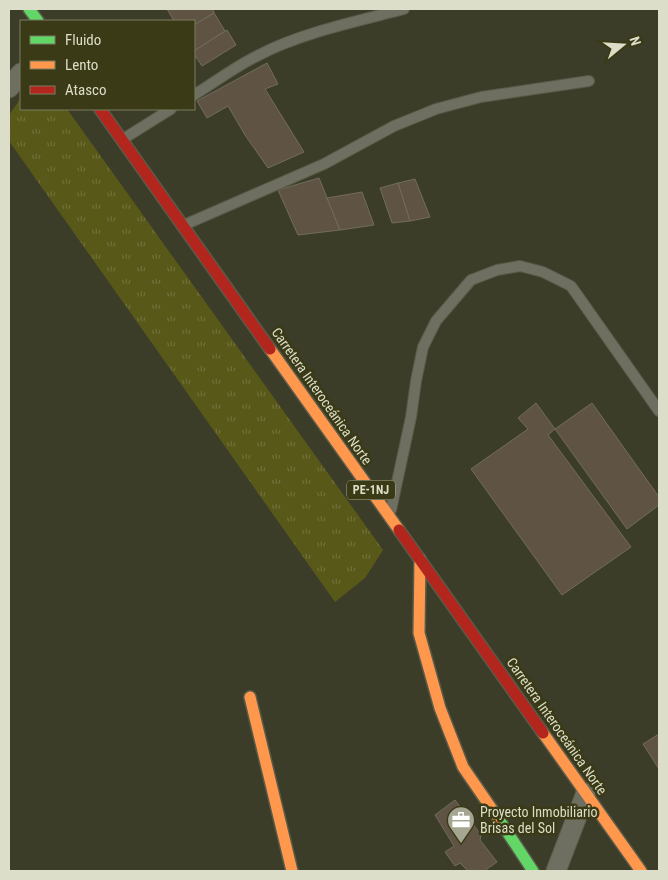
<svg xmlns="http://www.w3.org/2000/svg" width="668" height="880" viewBox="0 0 668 880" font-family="'Roboto Condensed',sans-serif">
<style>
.grass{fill:url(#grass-tufts)}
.building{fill:#5f5343;stroke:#726c5f}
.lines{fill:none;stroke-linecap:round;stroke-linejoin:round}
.lane-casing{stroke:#5a5a49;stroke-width:12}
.street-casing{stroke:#5a5a49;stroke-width:21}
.fast-casing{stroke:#5a5a49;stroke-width:14}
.slow-casing{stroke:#5a5a49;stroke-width:14}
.jam-casing{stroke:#5a5a49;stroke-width:14}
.lane{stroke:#6f6f61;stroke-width:10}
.street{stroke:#6f6f61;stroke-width:19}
.fast{stroke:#63d668;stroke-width:11}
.slow{stroke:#ff974d;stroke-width:11}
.jam{stroke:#b3261e;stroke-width:11}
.labels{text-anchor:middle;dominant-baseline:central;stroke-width:5;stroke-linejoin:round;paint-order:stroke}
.shield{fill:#3a3a16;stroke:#acad94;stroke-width:1}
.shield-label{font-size:12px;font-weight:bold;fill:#dddeca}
.street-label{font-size:14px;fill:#dddeca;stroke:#3a3a16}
.poi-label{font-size:14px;fill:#dddeca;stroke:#3a3a16;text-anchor:start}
</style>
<defs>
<pattern id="grass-tufts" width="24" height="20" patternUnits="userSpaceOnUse" patternTransform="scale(1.25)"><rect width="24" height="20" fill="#585819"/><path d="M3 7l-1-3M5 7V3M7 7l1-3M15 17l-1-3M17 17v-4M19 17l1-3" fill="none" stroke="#707039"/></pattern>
</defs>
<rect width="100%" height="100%" fill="#3c3d29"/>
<polygon class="grass" points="21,98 21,109 67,109 383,550 365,578 335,602 9,141 9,115"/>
<g class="building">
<polygon points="167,9 213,9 214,13 194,25 194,21 174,21"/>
<polygon points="214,13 225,31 194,51 194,25"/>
<polygon points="227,30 236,45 202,66 194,54 194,51"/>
<polygon points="267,63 278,84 265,89 304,152 268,168 245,135 228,106 207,118 197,101"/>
<polygon points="319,178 340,230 298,235 278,190"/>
<polygon points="415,179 430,217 410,221 398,183"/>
<polygon points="398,183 410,221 392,223 380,188"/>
<polygon points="362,192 374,225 340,230 327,198"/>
<polygon points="536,403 555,429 548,435 631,547 562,595 471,469 528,429 518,418"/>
<polygon points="592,403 659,497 659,505 627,529 555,429"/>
<polygon points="659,734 659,769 643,744"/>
<polygon points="455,800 481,835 480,840 497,862 484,871 468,871 460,863 455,866 445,852 454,846 435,815"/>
</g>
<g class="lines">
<g class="lane-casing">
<g id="lane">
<path d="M194,95C215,82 236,66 259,55C300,33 358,21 404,9"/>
<polyline points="123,139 171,109"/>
<polyline points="184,225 324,164 394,126 436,109 481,97 589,81"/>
<polyline points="391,510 411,417 416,381 423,347 436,321 471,280 497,270 520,266 543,272 571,286 659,411"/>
</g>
</g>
<g class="street-casing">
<g id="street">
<polyline points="9,88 21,73"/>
<polyline points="556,871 586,793"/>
</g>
</g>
<g class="fast-casing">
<g id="fast">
<polyline points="29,9 38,21"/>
<polyline points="498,818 533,871"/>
</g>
</g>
<g class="slow-casing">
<g id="slow">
<polyline points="270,349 399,530"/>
<polyline points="420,559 419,633 440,708 463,767 498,818"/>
<polyline points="250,697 292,871"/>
<polyline points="543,733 641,871"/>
</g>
</g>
<g class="jam-casing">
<g id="jam">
<polyline points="100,109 270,349"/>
<polyline points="399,530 543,733"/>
</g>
</g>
<use href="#lane" class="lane"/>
<use href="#street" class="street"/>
<use href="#fast" class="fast"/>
<use href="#slow" class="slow"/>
<use href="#jam" class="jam"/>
</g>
<defs>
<g id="office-pin" transform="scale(1.4375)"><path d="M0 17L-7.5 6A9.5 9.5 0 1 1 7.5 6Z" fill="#a5a692" stroke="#3a3a16"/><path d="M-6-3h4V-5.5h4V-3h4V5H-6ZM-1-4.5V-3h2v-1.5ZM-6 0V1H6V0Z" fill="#fff"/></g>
</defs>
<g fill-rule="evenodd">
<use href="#office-pin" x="461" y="820"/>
</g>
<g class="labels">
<rect class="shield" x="347" y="480.5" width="48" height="19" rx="4"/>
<g class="shield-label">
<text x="371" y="490">PE-1NJ</text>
</g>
<g class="street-label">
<text transform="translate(322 396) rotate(55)">Carretera Interoceánica Norte</text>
<text transform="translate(557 726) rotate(55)">Carretera Interoceánica Norte</text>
</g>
<g class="poi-label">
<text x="480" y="812">Proyecto Inmobiliario<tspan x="480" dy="16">Brisas del Sol</tspan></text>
</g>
</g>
<rect width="668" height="880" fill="none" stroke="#dddeca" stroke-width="20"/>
<rect x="20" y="20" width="175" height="90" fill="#3a3a16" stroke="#7b7c5e"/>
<rect x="30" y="36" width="25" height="8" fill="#63d668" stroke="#7b7c5e"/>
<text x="65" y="45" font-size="15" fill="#dddeca">Fluido</text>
<rect x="30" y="61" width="25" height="8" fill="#ff974d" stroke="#7b7c5e"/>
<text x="65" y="70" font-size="15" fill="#dddeca">Lento</text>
<rect x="30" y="86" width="25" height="8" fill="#b3261e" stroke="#7b7c5e"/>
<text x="65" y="95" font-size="15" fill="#dddeca">Atasco</text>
<g transform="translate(623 45) rotate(72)" stroke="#3a3a16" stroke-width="4" paint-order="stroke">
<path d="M0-4L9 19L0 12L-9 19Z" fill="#dddeca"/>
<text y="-8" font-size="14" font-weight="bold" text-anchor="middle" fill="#dddeca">N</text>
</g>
</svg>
